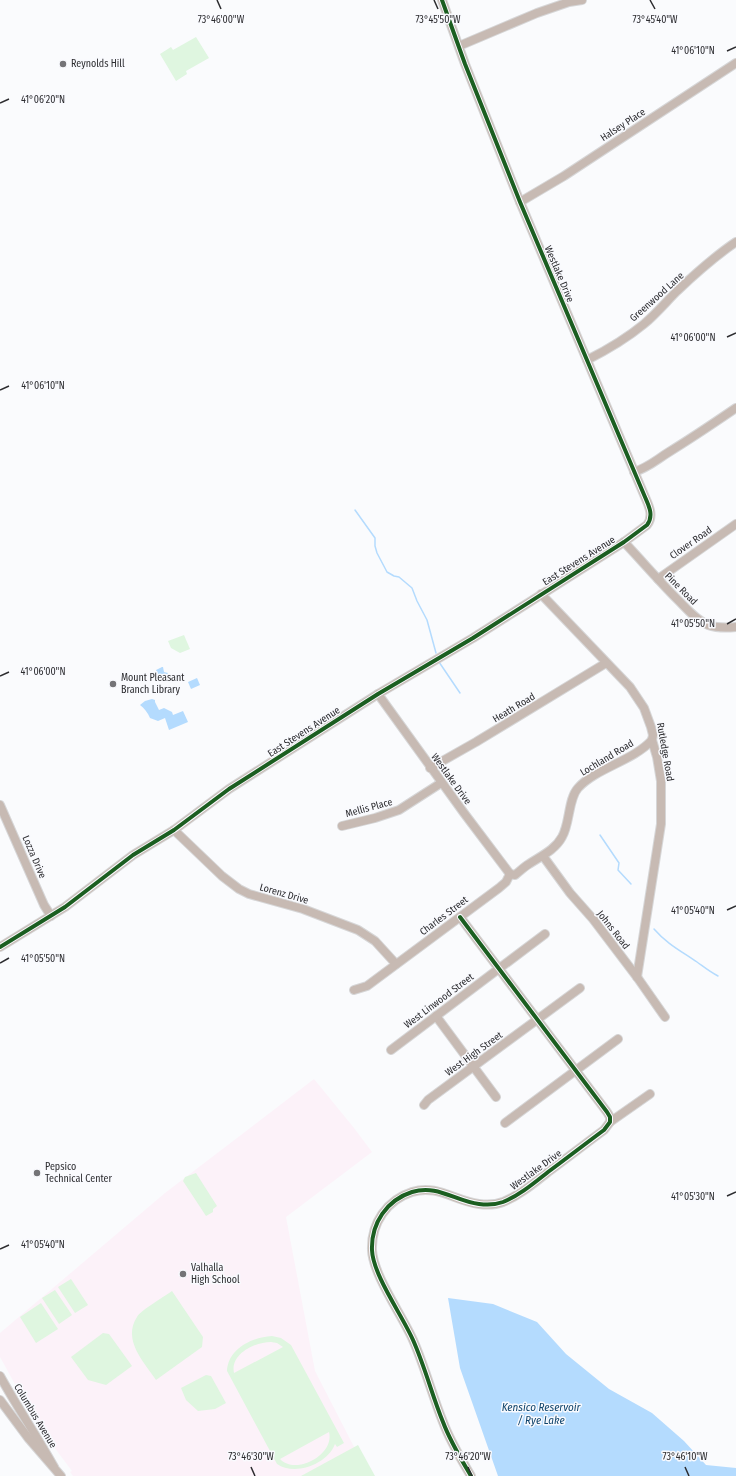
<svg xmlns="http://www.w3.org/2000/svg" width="736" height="1476" viewBox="0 0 736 1476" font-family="'Fira Sans Condensed',sans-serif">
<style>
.education{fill:#fcf2f9}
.green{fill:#dff6e0;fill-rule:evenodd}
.water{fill:#b4dbfe}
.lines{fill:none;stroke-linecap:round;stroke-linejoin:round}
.stream{stroke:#b4dbfe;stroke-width:1.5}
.minor-casing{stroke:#d6d6d7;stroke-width:10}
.minor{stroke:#c7bab3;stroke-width:8}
.cycleway-casing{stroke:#f9fafe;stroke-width:6}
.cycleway{stroke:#1b5e20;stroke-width:4}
.ticks{fill:none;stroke:#2c2c2f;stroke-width:1.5}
.poi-dot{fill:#747477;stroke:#f9fafe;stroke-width:1.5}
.labels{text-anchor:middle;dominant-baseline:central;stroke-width:3;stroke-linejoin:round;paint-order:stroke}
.poi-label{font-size:10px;fill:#2c2c2f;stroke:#f9fafe;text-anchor:start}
.street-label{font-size:10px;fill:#2c2c2f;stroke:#f9fafe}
.water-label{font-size:11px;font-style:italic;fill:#0e436b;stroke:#f9fafe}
.ticks-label{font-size:10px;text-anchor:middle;fill:#2c2c2f;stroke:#f9fafe;stroke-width:3;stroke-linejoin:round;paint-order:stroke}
</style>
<rect width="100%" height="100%" fill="#fafbfd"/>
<polygon class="education" points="314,1079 354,1128 372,1152 286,1217 315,1371 369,1476 73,1476 70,1472 72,1471 51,1443 29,1410 5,1366 0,1357 0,1333 165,1193"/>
<g class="green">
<polygon points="196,37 209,58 186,71 187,74 176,81 160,54 171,47 173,50"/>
<polygon points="184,635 190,649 180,653 171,648 168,641"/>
<polygon points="196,1173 217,1206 213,1209 213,1212 206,1216 183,1181 185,1177"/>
<polygon points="71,1279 88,1305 75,1313 58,1287"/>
<polygon points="55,1290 72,1315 59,1324 42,1298"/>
<path d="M172,1291L203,1337L202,1347L156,1380C144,1362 122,1340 137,1317C141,1310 164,1297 172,1291Z"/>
<polygon points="41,1303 58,1329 36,1343 20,1317"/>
<polygon points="103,1333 109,1334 132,1366 106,1385 88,1380 71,1357"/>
<path d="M272,1336L281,1338L291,1345L344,1443L337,1447L335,1444C327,1465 294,1476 277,1464L227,1371C228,1349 252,1337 272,1336ZM271,1342L277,1343L283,1347L234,1373C230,1354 255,1342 271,1342ZM329,1432C335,1454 296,1476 280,1459Z"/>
<polygon points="206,1375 211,1376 226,1403 215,1409 198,1411 186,1400 181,1388"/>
<polygon points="358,1445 375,1476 301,1476"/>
</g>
<g class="water">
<polygon points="162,667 163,667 164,672 168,673 167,677 157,680 155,676 158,674 156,670"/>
<polygon points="197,678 200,685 191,689 188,682"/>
<path d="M152,699L155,700V702L159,710L164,708L172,712L173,715L183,711L188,722L169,730L165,718L158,721L150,718C148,713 144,708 140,705L145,701Z"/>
<polygon points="448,1298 493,1304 537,1322 566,1354 609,1389 652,1413 684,1441 706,1465 736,1468 736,1476 498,1476 460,1368"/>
</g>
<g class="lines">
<g class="stream">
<polyline points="355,510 375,538 375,546 377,553 387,572 394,576 399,577 412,588 417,601 427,620 436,653"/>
<polyline points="439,662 460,693"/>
<polyline points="600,835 619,863 618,870 631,884"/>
<path d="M654,929C667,944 681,951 697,962C704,967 710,972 718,976"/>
</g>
<g class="minor-casing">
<g id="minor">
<polyline points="459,46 537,13 569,2 582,0"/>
<polyline points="520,202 564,176 736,63"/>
<path d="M587,360C607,350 627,338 644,324C656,314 666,302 677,291C695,274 715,256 736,242"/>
<path d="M634,472C649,467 656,460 669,452C692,438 714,423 736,408"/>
<path d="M624,542C642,561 659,581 677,599C687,609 696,620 708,625C717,628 727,628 736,627"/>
<polyline points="658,579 736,524"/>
<polyline points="541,594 630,687 644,708 651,727 653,735 652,740 657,757 661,781 661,824 637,977"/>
<polyline points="378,694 464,813 510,874"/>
<polyline points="430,768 476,742 606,663"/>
<polyline points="0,805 44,905 51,916"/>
<polyline points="342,826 375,818 399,810 441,783"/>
<polyline points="174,830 222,876 239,889 249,894 303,909 358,930 375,941 396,964"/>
<polyline points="543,856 570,893 593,919 637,977 665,1017"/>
<path d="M460,917L607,1112L610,1117V1122L604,1130C585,1144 567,1158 548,1172C534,1183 520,1195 503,1202C495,1205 487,1205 479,1204C455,1201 437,1184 412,1192C387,1200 371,1223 372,1250C373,1275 402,1315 413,1340C425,1367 432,1395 443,1422C450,1441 461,1459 471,1476"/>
<path d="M0,947L65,907L133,855L174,830L229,789L378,694L473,638L624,542L647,525C654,516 649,506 645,497L520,202L465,64L442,0"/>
<path d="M354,990L367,986L499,888L506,882L510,874L515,875C520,871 524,867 529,864C541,856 555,850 562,837C570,824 568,799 578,788C596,768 633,761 652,740"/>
<polyline points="436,1016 496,1097"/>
<polyline points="391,1050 545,934"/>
<polyline points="424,1105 428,1100 580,988"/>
<polyline points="610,1122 650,1094"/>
<polyline points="505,1123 618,1039"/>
<path d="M0,1376C17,1407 37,1436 54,1467"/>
<polyline points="0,1400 29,1439 61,1476"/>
</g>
</g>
<use href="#minor" class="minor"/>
<g class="cycleway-casing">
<g id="cycleway">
<path d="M460,917L607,1112L610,1117V1122L604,1130C585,1144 567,1158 548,1172C534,1183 520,1195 503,1202C495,1205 487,1205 479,1204C455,1201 437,1184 412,1192C387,1200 371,1223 372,1250C373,1275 402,1315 413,1340C425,1367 432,1395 443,1422C450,1441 461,1459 471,1476"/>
<path d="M0,947L65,907L133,855L174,830L229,789L378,694L473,638L624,542L647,525C654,516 649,506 645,497L520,202L465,64L442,0"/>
</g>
</g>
<use href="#cycleway" class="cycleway"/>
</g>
<path class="ticks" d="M217,0L221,9M434,0L438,9M650,0L655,9M727,51L736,47M0,103L9,99M727,337L736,333M0,390L9,386M727,624L736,619M0,676L9,672M727,910L736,906M0,963L9,958M727,1196L736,1192M0,1249L9,1245M251,1467L255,1476M468,1467L472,1476M685,1467L689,1476"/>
<g class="poi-dot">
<circle cx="63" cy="64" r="4"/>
<circle cx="113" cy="684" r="4"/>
<circle cx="37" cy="1173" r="4"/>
<circle cx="183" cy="1274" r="4"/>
</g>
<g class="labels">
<g class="poi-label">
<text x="71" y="64">Reynolds Hill</text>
<text x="121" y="678">Mount Pleasant<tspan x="121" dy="12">Branch Library</tspan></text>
<text x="45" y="1167">Pepsico<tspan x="45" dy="12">Technical Center</tspan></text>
<text x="191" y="1268">Valhalla<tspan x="191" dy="12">High School</tspan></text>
</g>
<g class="street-label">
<text transform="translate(623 125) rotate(-33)">Halsey Place</text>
<text transform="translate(559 274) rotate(67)">Westlake Drive</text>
<text transform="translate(657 297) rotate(-42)">Greenwood Lane</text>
<text transform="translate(691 543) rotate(-35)">Clover Road</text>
<text transform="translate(579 561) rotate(-32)">East Stevens Avenue</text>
<text transform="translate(681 589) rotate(45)">Pine Road</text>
<text transform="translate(514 708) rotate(-31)">Heath Road</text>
<text transform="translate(304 732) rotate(-33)">East Stevens Avenue</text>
<text transform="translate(665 752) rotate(80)">Rutledge Road</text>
<text transform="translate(607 758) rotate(-31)">Lochland Road</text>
<text transform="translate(451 779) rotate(54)">Westlake Drive</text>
<text transform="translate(369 808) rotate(-15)">Mellis Place</text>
<text transform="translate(34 857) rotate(67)">Lozza Drive</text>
<text transform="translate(284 894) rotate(16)">Lorenz Drive</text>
<text transform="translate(444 916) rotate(-37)">Charles Street</text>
<text transform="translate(613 930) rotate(52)">Johns Road</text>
<text transform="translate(439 1001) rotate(-37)">West Linwood Street</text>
<text transform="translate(474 1054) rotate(-36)">West High Street</text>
<text transform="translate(536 1170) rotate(-36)">Westlake Drive</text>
<text transform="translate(35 1416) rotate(59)">Columbus Avenue</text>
</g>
<g class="water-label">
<text x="541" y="1407">Kensico Reservoir<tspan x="541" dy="13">/ Rye Lake</tspan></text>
</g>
</g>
<g class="ticks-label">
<text x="438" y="23">73°45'50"W</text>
<text x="655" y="23">73°45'40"W</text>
<text x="221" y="23">73°46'00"W</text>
<text x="693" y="54">41°06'10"N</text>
<text x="43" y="103">41°06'20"N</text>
<text x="693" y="341">41°06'00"N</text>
<text x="43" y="389">41°06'10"N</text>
<text x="693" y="627">41°05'50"N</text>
<text x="43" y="675">41°06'00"N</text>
<text x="693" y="914">41°05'40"N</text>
<text x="43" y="962">41°05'50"N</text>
<text x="693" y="1200">41°05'30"N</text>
<text x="43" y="1248">41°05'40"N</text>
<text x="251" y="1460">73°46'30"W</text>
<text x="468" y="1460">73°46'20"W</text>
<text x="685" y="1460">73°46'10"W</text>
</g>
</svg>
